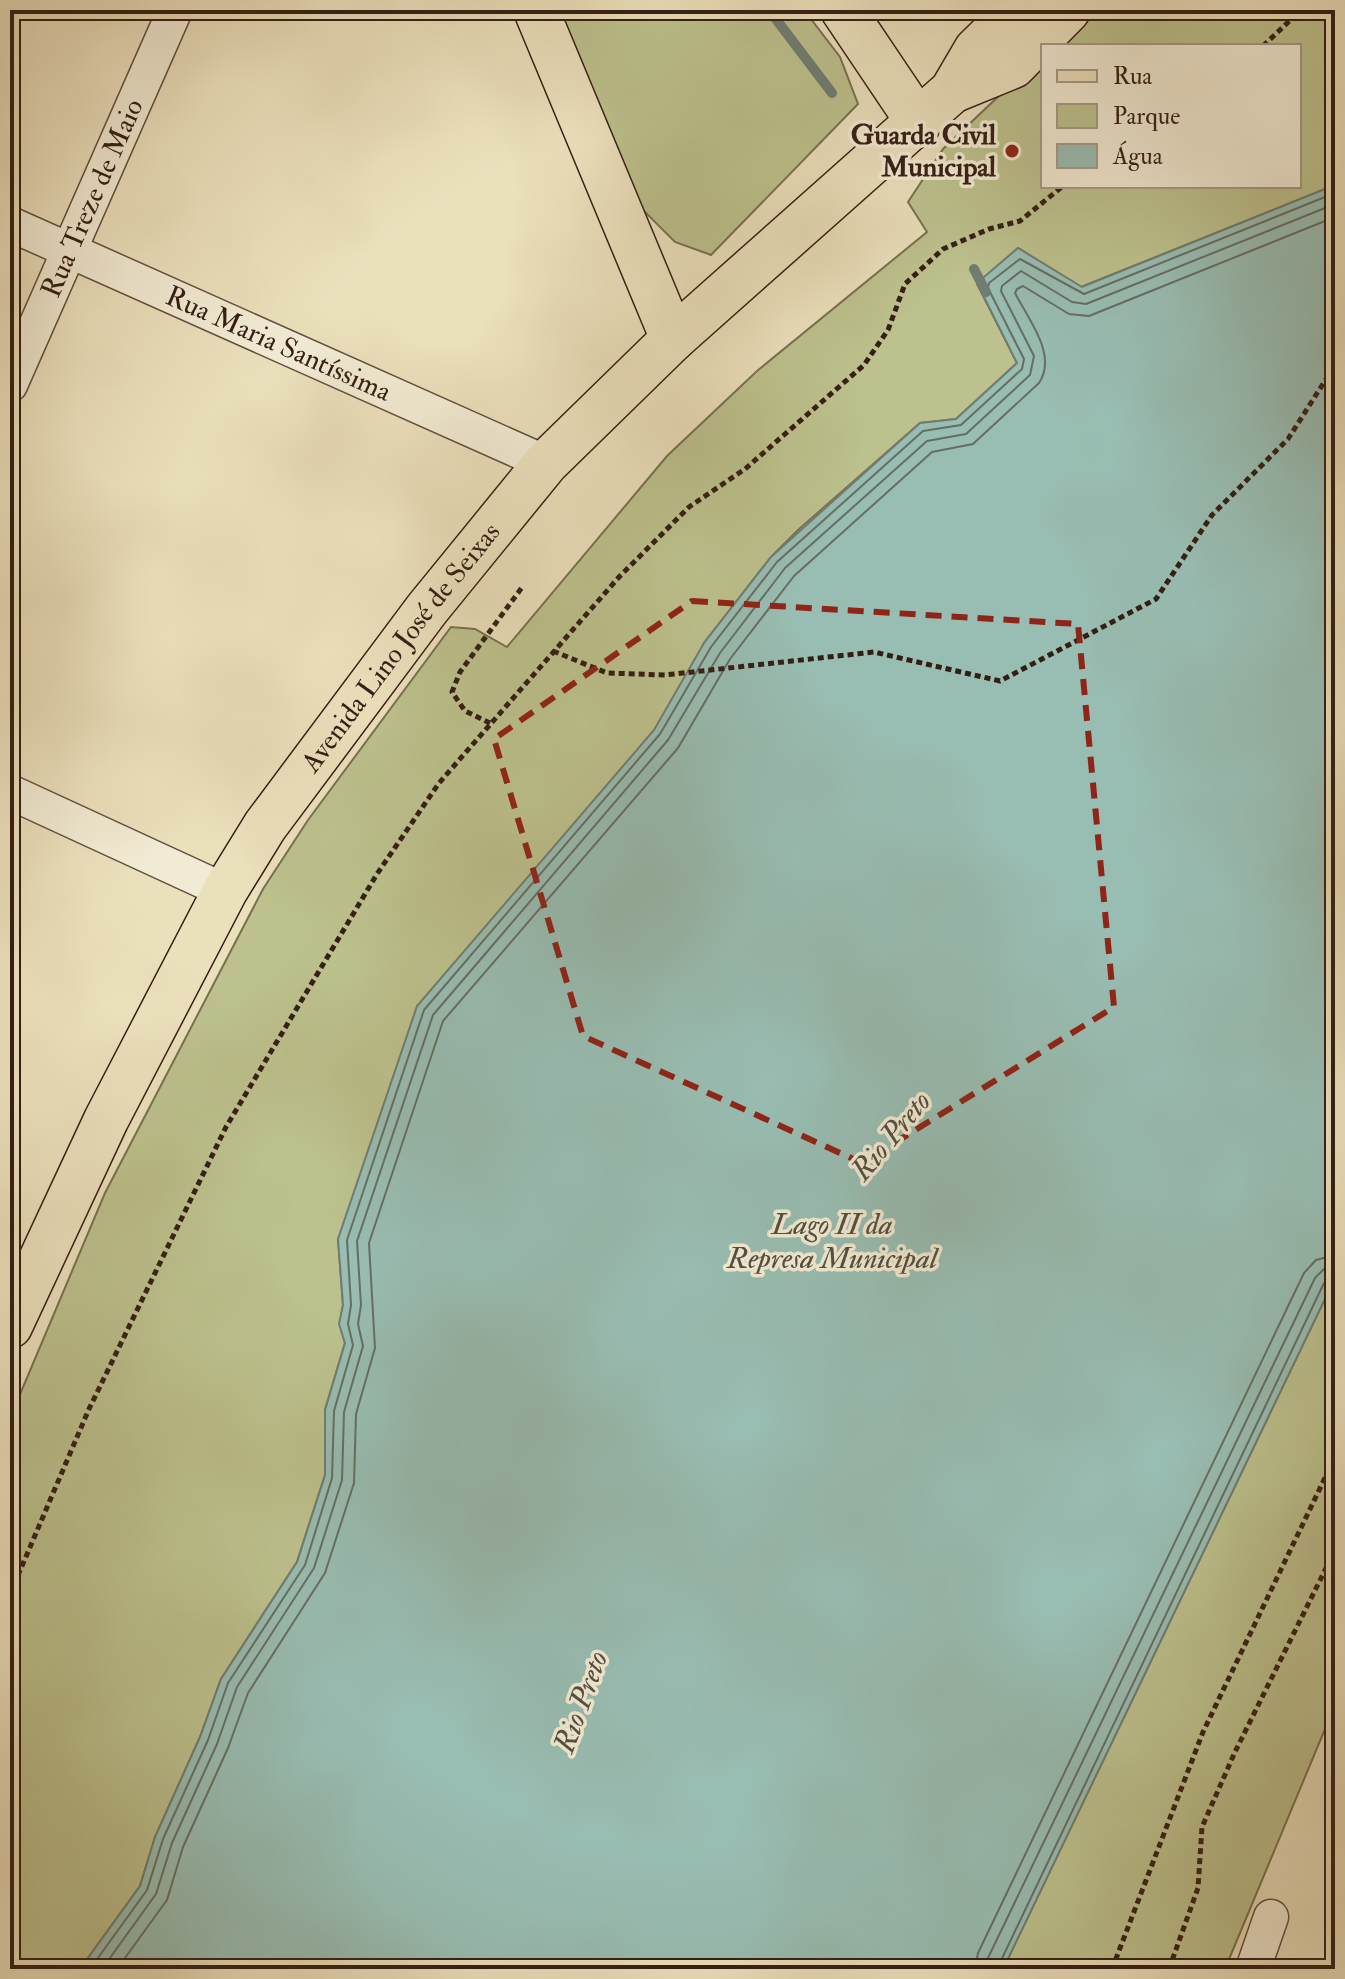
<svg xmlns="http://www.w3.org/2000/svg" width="1345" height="1979" viewBox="0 0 1345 1979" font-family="'IM FELL Double Pica',serif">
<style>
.green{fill:#bcc18d;stroke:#787050;stroke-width:2}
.water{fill:#98bdb2;stroke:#707d73;stroke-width:2}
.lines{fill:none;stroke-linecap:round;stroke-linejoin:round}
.shore{stroke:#666e63;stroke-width:2}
.stream{stroke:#707d73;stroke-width:10}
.minor-casing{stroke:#624e3e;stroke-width:37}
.major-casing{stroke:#341e14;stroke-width:47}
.path{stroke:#341e14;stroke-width:5;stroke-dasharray:6 4;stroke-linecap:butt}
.minor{stroke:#f2ebd3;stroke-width:34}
.major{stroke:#ebe0bc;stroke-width:44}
.marked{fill:none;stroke:#8f2418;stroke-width:6;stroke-dasharray:16 10;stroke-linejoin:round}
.poi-dot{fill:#8f2418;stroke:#f2ebd3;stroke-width:3}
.labels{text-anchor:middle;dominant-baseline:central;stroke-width:7;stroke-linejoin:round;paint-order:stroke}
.poi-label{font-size:28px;font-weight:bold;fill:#341e14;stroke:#f2ebd3;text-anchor:end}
.street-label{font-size:28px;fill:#341e14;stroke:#f2ebd3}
.water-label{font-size:30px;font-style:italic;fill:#524e43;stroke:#f2ebd3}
</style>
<rect width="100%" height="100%" fill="#ebe0bc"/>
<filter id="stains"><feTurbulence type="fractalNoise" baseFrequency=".0025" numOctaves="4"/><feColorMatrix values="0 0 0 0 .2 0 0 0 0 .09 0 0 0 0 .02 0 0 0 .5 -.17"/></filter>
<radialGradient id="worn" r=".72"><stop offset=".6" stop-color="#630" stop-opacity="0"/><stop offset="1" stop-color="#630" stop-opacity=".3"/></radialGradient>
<g class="green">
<polygon points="555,10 804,10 840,57 858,104 711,255 675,242 633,200"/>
<polygon points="1086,10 1335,10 1335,185 1081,287 1018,248 977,284 1017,363 956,419 920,423 798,530 771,557 704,643 683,684 338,1239 343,1305 340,1324 345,1343 325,1410 325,1475 297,1562 221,1679 200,1737 155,1837 140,1886 80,1969 10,1969 10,1418 105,1193 263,889 308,820 451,627 475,629 507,647 667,456 757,371 927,232 908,202 943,149 1043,54 1043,186 1299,186 1299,46 1051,46"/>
<polygon points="1335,1278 1335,1705 1225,1969 1003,1969"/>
</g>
<polygon class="water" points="1335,185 1335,1278 1003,1969 80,1969 140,1886 155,1837 200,1737 221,1679 297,1562 325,1475 325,1410 345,1343 339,1324 343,1305 338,1239 417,1006 654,730 704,643 771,557 920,423 956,419 1017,363 977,283 1018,248 1082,287"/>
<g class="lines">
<g class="shore">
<polyline points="90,1969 147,1890 163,1839 208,1740 228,1683 305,1565 332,1478 334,1411 353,1345 348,1324 351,1305 347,1240 424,1010 660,734 711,647 777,562 923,431 961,425 1022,369 1024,359 988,288 989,283 1020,259 1084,294 1335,193"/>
<polyline points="102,1969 156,1894 172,1843 217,1744 237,1687 314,1568 342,1480 344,1412 363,1346 358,1324 361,1305 357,1241 433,1015 668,740 720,653 785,568 927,441 966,434 1030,375 1034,356 1001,291 1002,286 1021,271 1072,302 1086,304 1335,204"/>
<path d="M117,1969L167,1900L183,1847L228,1748L248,1693L325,1573L354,1483L356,1414L375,1348L369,1243L443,1021L678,748L730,659L794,576L932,452L973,444L1039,383C1058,355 1028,319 1015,293L1017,289L1023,286L1069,314L1089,316L1335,217"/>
<polyline points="975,1969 978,1953 1304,1273 1316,1260 1335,1255"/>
<polyline points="987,1969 988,1958 1315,1278 1324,1269 1335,1267"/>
<polyline points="997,1969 1324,1283 1335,1277"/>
</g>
<g class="stream">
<polyline points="769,10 832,93"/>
<polyline points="974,269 986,292"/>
</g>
<g class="minor-casing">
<g id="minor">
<path id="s1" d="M10,224L546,463"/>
<path id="s2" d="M10,385L175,10"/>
<polyline points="10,792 225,891"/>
<polyline points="1253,1969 1271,1917"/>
</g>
</g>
<g class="major-casing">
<g id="major">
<polyline points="536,10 673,339"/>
<polyline points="843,10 919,123"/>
<polyline points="952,91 1013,66 1068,10"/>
<path id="s3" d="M10,1326L106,1120L225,891L265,826L427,609L546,463L673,339L952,91L976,50L1017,10"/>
</g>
</g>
<g class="path">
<polyline points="1263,46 1301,10"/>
<polyline points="553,651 607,673 665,675 874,652 1000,681 1156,599 1212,515 1288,439 1335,365"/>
<polyline points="490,723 465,711 452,692 460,672 523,586"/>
<polyline points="10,1594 89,1409 226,1127 377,874 439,783 619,577 689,507 745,469 864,365 888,330 905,284 943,249 989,229 1020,221 1063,186"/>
<polyline points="1112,1969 1203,1732 1335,1457"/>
<polyline points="1169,1969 1198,1888 1202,1827 1235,1752 1335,1550"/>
</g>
<use href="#minor" class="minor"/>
<use href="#major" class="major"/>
</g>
<path class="marked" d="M692,601L1078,624L1114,1007L862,1163L583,1036L494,739Z"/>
<circle class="poi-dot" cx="1012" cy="151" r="8"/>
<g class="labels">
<g class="poi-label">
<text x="996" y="135">Guarda Civil<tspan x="996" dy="32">Municipal</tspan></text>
</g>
<g class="street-label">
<text stroke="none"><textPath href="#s2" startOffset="204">Rua Treze de Maio</textPath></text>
<text stroke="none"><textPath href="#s1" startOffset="294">Rua Maria Santíssima</textPath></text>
<text stroke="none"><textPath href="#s3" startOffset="786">Avenida Lino José de Seixas</textPath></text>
</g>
<g class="water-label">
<text transform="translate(891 1136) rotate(-50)">Rio Preto</text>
<text x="832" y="1224">Lago II da<tspan x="832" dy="34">Represa Municipal</tspan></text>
<text transform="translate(581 1702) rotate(-70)">Rio Preto</text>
</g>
</g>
<rect width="1345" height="1979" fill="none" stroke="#ebe0bc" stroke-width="40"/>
<rect x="12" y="12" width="1321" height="1955" fill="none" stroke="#341e14" stroke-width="4"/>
<rect x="20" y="20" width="1305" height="1939" fill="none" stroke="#341e14" stroke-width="2"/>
<rect x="1041" y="44" width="260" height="144" fill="#f2ebd3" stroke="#a69987" stroke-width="2"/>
<rect x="1057" y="70" width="40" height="12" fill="#ebe0bc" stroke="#a69987" stroke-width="2"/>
<text x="1113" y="84" font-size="24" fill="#341e14">Rua</text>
<rect x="1057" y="104" width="40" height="24" fill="#bcc18d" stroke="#a69987" stroke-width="2"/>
<text x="1113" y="124" font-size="24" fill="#341e14">Parque</text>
<rect x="1057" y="144" width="40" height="24" fill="#98bdb2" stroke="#a69987" stroke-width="2"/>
<text x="1113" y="164" font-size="24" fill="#341e14">Água</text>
<rect width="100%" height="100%" filter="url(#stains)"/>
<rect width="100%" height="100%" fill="url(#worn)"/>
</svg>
